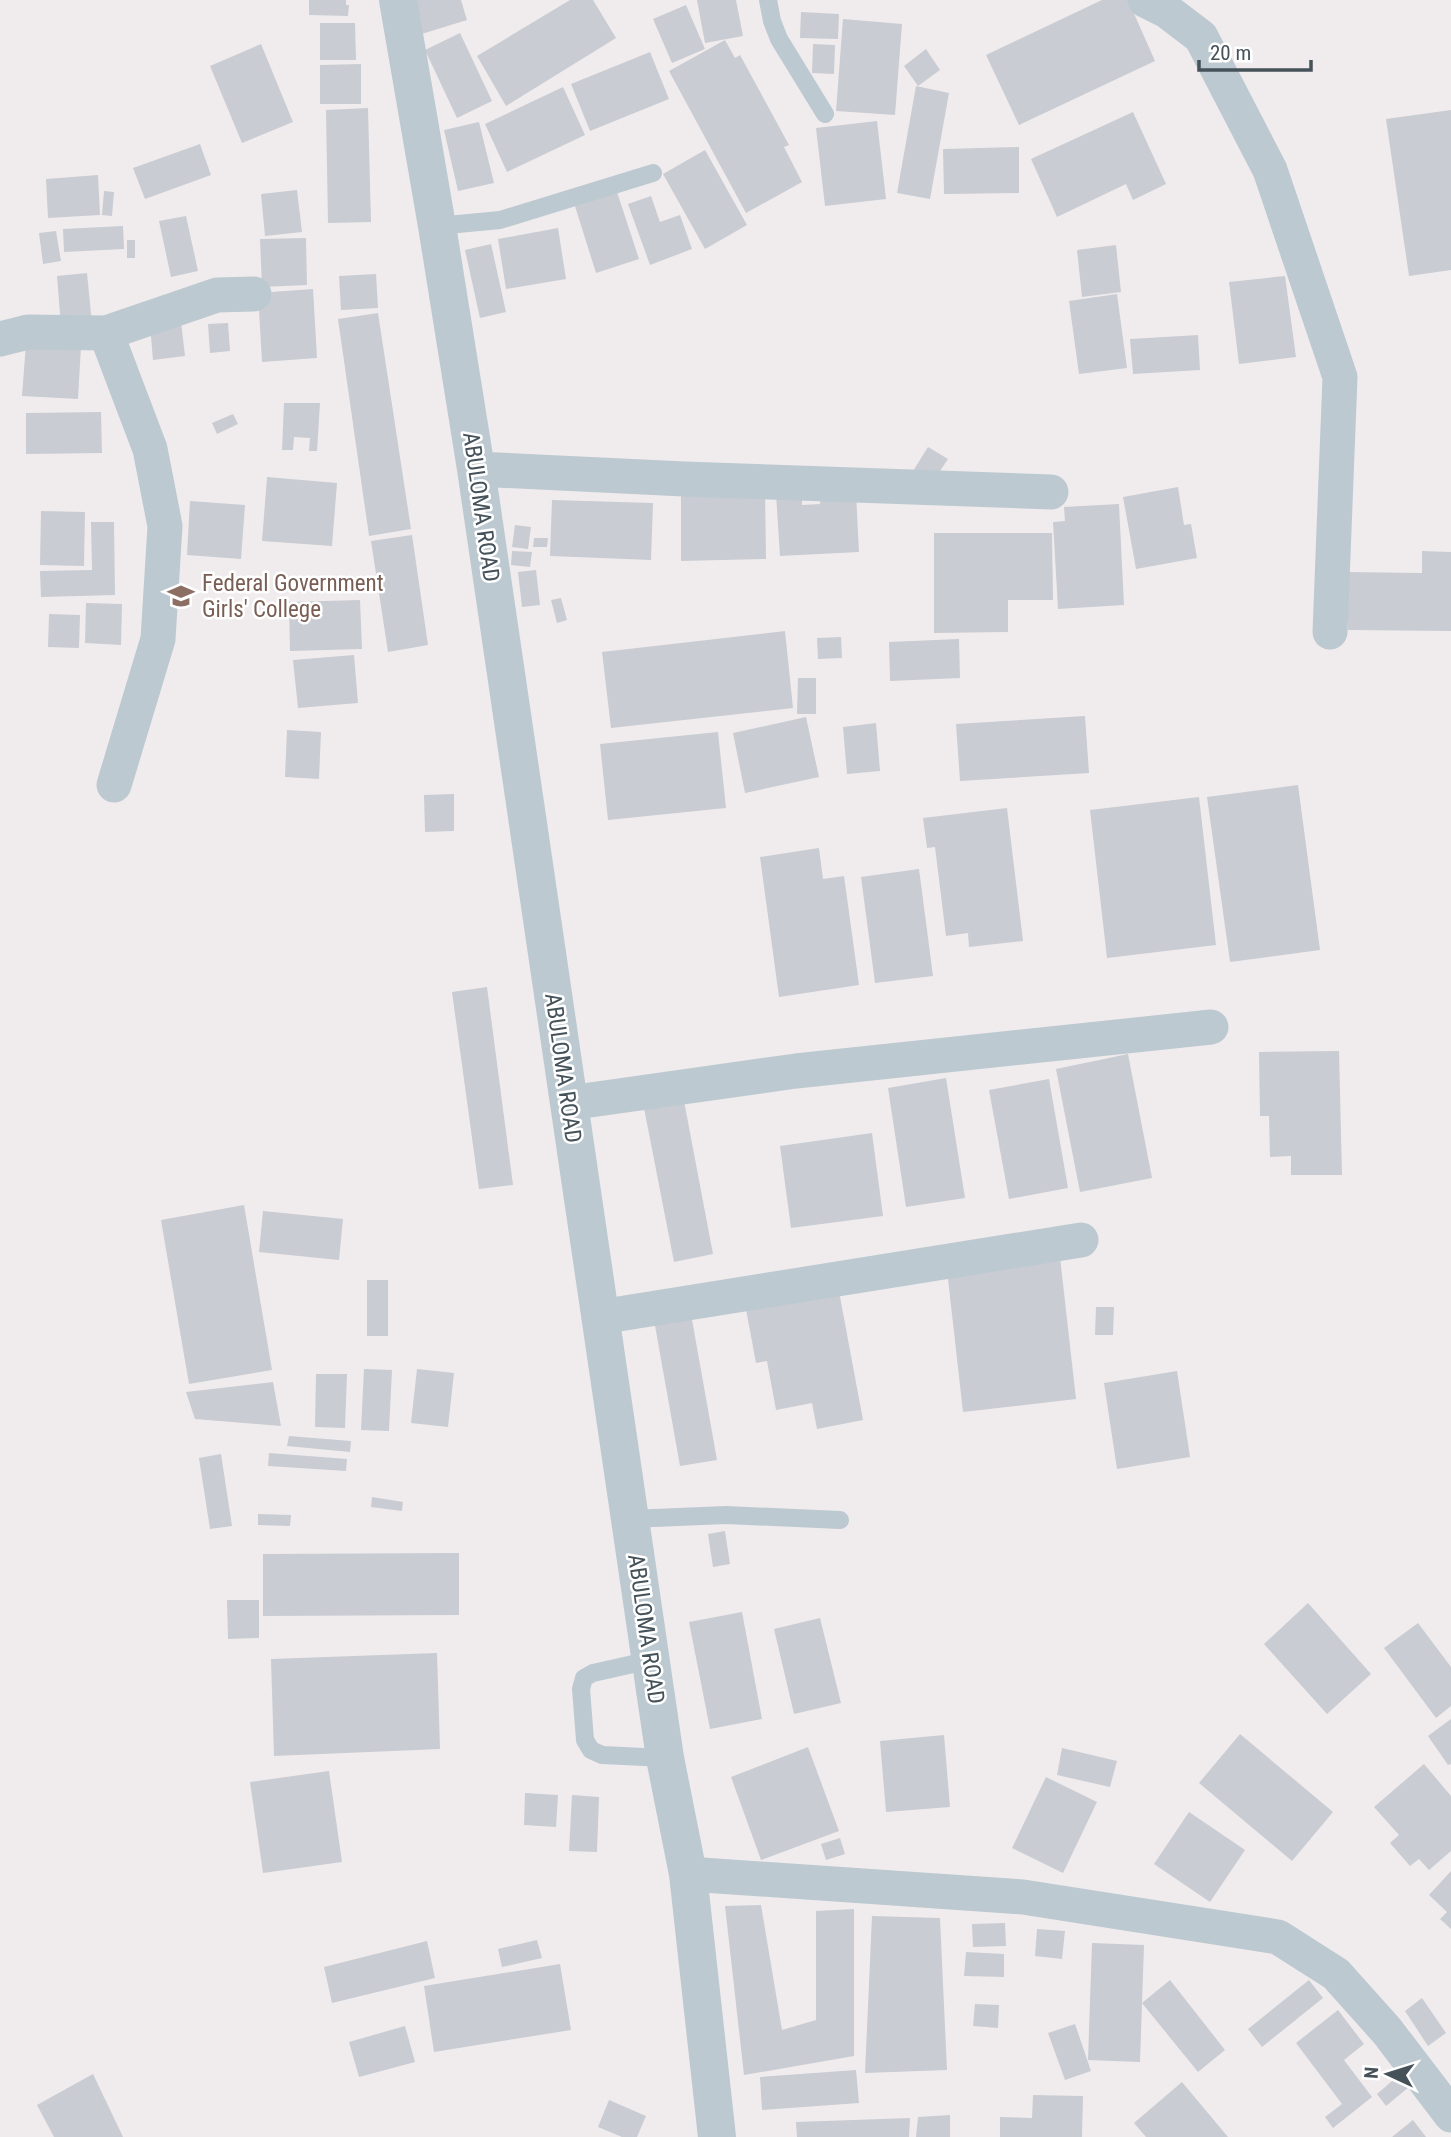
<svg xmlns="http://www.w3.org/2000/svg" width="1451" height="2137" viewBox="0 0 1451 2137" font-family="'Roboto Condensed',sans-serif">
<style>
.building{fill:#c9ccd2}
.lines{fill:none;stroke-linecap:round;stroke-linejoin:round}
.service{stroke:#bdc9d0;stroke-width:18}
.minor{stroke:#bdc9d0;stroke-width:35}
.tertiary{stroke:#bdc9d0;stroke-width:38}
.labels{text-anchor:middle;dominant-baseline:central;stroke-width:5;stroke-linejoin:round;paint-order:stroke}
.street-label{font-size:23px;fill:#45525a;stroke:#fff}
.education-label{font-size:23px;fill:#785e54;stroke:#fff;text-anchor:start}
</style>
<rect width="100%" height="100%" fill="#f0eced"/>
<g class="building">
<polygon points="309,0 346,0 346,5 349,5 348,16 309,15"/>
<polygon points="400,0 461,0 467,20 412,37"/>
<polygon points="570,0 593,0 616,38 506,106 477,56"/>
<polygon points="697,0 736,0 743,36 705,43"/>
<polygon points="1102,0 1128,0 1155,61 1019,125 986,55"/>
<polygon points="686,5 705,49 672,63 653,19"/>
<polygon points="801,12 839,14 838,39 800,38"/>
<polygon points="843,19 902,24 895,115 836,111"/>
<polygon points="320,23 355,23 356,60 320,60"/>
<polygon points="460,33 492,101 457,118 425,50"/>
<polygon points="725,40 735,58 740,55 789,145 784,147 802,182 746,213 669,71"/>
<polygon points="261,44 293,122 242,143 210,66"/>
<polygon points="813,44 835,45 834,74 812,73"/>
<polygon points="926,49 940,70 918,86 904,66"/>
<polygon points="650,52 669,99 590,131 571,84"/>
<polygon points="361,64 361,104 320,104 320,65"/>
<polygon points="916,86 949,93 930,199 897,193"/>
<polygon points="563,87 585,135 507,172 485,124"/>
<polygon points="368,108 371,222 328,223 326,110"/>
<polygon points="1451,110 1451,270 1409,276 1386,119"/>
<polygon points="1133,112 1166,184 1133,200 1126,184 1057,217 1031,159"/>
<polygon points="877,121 886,199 825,206 816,128"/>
<polygon points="479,122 494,183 458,191 444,130"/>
<polygon points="200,144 211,175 145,199 133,168"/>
<polygon points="1019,147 1019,193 944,194 943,149"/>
<polygon points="705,150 747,225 705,249 663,174"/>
<polygon points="98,175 100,215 48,218 46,179"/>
<polygon points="616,189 639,259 596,273 574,203"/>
<polygon points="297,190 302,232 265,236 261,194"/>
<polygon points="104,191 114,192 112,216 102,215"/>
<polygon points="651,196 660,222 680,215 692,249 650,265 628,204"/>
<polygon points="186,216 198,271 171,277 159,221"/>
<polygon points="123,226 124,249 64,252 63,229"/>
<polygon points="558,228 566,279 506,289 498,239"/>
<polygon points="56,231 61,261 43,264 39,233"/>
<polygon points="306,238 307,285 262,287 260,239"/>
<rect x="127" y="240" width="8" height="18"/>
<polygon points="491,244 506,312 480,318 465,250"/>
<polygon points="1116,245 1121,292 1082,297 1077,250"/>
<polygon points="87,273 92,324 61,327 57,276"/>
<polygon points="376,274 378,308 341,310 339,276"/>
<polygon points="1285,276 1296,357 1239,364 1229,282"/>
<polygon points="313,289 317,358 262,362 258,293"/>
<polygon points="1117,294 1127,368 1079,374 1069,301"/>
<polygon points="378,313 411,529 369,536 338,319"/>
<polygon points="181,322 185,356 153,360 150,325"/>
<polygon points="228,323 230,351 210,353 208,324"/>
<polygon points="1198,335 1200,370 1133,374 1130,339"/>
<polygon points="26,343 81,346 78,399 22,396"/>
<polygon points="284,403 320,403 317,451 309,451 310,438 294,437 293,450 282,450"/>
<polygon points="101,412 102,453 26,454 26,413"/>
<polygon points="233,414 238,424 217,434 212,423"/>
<polygon points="928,447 948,459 932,483 913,471"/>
<polygon points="267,477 337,483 332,546 262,541"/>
<polygon points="1178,487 1184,525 1191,524 1197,558 1136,569 1123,497"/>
<polygon points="765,489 766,559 681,561 681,491"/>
<polygon points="802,492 802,505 820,504 821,495 856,493 859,552 780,556 776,494"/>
<polygon points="552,500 653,503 651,560 550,556"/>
<polygon points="190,501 245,505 241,559 187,555"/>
<polygon points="1119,504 1124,605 1058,609 1053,522 1065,521 1064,507"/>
<polygon points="41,511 85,512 84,566 40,565"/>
<polygon points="91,522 114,522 115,595 41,597 40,571 92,570"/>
<polygon points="515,525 531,527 528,549 512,547"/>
<polygon points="934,533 1052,533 1053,600 1008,600 1008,632 934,633"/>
<polygon points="412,535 428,645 388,652 371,541"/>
<polygon points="534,538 548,538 547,547 533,547"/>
<polygon points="512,551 532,552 530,567 511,565"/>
<polygon points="1422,551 1451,552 1451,631 1348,630 1348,572 1422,573"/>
<polygon points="536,570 540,605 522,607 518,572"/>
<polygon points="561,598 567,620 557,623 551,600"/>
<polygon points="360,600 362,649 290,651 289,602"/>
<polygon points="86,603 122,604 121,645 85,643"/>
<polygon points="49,614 80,615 79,648 48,647"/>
<polygon points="785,631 793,708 611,728 602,652"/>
<polygon points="841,637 842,658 818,659 817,638"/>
<polygon points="959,639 960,678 890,681 889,642"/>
<polygon points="354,655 358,703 298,708 293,660"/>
<polygon points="798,678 816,678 816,714 797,714"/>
<polygon points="1085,716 1089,773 960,781 956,724"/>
<polygon points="806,717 819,777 745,793 733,733"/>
<polygon points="876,723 880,771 847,774 843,727"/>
<polygon points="287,730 321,732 319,779 285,777"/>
<polygon points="718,732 726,808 608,820 600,744"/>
<polygon points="1298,785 1320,950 1230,962 1207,797"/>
<polygon points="454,794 454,831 425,832 424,795"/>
<polygon points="1199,797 1216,945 1107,958 1090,810"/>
<polygon points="1007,808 1023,941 969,947 968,933 946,936 935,847 927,848 923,818"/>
<polygon points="819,848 823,879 844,876 859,985 779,997 760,857"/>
<polygon points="919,869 933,976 875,983 861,877"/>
<polygon points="487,987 513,1185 479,1189 452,992"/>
<polygon points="1339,1051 1342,1175 1291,1175 1291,1156 1270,1157 1269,1116 1260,1116 1259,1052"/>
<polygon points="1128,1054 1152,1178 1080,1192 1056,1069"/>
<polygon points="946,1078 965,1198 906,1207 888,1088"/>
<polygon points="1049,1079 1068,1188 1009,1199 989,1090"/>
<polygon points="684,1101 713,1254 674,1262 644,1108"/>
<polygon points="872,1133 883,1216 791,1228 780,1146"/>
<polygon points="244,1205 272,1370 189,1384 161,1220"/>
<polygon points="263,1211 343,1219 339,1260 259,1252"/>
<polygon points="1060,1257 1076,1399 963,1412 947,1270"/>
<rect x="367" y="1280" width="21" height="56"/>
<polygon points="838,1286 863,1420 817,1429 812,1403 776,1410 767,1361 756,1363 745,1304"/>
<polygon points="1096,1307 1114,1307 1113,1335 1095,1335"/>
<polygon points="691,1314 717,1460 680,1466 654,1320"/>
<polygon points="364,1369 392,1370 389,1431 361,1430"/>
<polygon points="417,1369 454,1373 448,1427 411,1423"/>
<polygon points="1177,1371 1190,1457 1117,1469 1104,1383"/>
<polygon points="316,1374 347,1374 345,1428 315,1427"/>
<polygon points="273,1382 281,1426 195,1419 186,1392"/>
<polygon points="289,1436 351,1441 350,1452 287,1446"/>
<polygon points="269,1453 347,1459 346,1471 268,1466"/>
<polygon points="221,1454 232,1526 210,1529 199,1458"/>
<polygon points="372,1497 403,1502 402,1511 371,1507"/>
<polygon points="258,1514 291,1515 290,1526 258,1525"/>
<polygon points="725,1531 730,1564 713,1567 708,1534"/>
<polygon points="459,1553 459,1615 263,1616 263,1554"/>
<polygon points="227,1600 259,1600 259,1638 228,1639"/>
<polygon points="1308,1603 1371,1674 1327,1714 1264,1644"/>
<polygon points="742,1612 762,1719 710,1729 689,1622"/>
<polygon points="820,1618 841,1703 794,1714 774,1629"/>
<polygon points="1418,1623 1451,1667 1451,1706 1436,1718 1384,1648"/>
<polygon points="437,1653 440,1749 274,1756 271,1659"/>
<polygon points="1451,1719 1451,1764 1448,1765 1428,1736"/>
<polygon points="1240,1734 1333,1812 1292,1861 1199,1783"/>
<polygon points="944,1735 950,1807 886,1812 880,1741"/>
<polygon points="808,1747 839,1831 761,1860 731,1777"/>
<polygon points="1062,1748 1117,1761 1110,1787 1057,1775"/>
<polygon points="1424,1764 1451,1796 1451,1851 1429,1870 1419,1859 1410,1866 1390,1843 1399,1835 1374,1807"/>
<polygon points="329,1771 342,1862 263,1873 250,1782"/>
<polygon points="1046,1777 1097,1802 1063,1873 1012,1848"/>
<polygon points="525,1793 558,1795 556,1827 524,1825"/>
<polygon points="572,1795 599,1797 597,1852 569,1851"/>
<polygon points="1189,1812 1245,1850 1210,1902 1154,1864"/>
<polygon points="840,1838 845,1854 826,1860 821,1844"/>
<polygon points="1451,1871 1451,1929 1440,1919 1447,1912 1429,1895"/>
<polygon points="761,1905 782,2030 816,2020 816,1911 854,1909 854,2056 744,2075 725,1906"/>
<polygon points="872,1916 940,1918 947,2070 865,2073"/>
<polygon points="1005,1923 1006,1946 973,1947 972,1924"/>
<polygon points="1037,1929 1065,1931 1062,1959 1035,1956"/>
<polygon points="537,1940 542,1958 502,1967 498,1949"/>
<polygon points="427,1941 435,1978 332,2003 324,1967"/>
<polygon points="1092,1943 1144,1945 1140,2062 1088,2060"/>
<polygon points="966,1952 1004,1954 1004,1977 964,1976"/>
<polygon points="560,1964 571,2030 434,2052 424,1986"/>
<polygon points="1170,1980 1225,2050 1198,2072 1142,2003"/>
<polygon points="1309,1980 1323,1998 1262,2047 1248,2029"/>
<polygon points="1422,1998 1446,2033 1428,2046 1405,2011"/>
<polygon points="975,2004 999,2005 998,2028 973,2026"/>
<polygon points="1338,2010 1364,2044 1344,2060 1372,2097 1333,2128 1325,2117 1342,2104 1296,2043"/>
<polygon points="1075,2024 1091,2071 1065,2080 1048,2033"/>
<polygon points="405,2026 415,2062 359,2077 349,2042"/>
<polygon points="856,2070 859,2103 762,2110 760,2077"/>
<polygon points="93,2074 123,2137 54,2137 37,2105"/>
<polygon points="1399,2075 1409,2087 1386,2106 1377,2094"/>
<polygon points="1182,2082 1228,2137 1146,2137 1134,2123"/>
<polygon points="1033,2095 1083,2096 1082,2137 1000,2137 1000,2117 1032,2118"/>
<polygon points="609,2100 646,2116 637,2137 622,2137 598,2127"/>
<polygon points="950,2115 950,2137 916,2137 918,2117"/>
<polygon points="910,2118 909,2137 797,2137 796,2122"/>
<polygon points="1413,2120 1426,2137 1392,2137"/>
</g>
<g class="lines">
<g class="service">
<polyline points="768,0 772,21 779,39 825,114"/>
<polyline points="437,226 500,220 653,173"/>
<polyline points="630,1519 726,1515 840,1520"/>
<polyline points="651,1660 593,1673 584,1678 581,1689 585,1740 591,1750 602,1755 665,1758"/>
</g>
<g class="minor">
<polyline points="1145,0 1167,11 1201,37 1270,170 1340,377 1330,632"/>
<polyline points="106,333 150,449 165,526 158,639 114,785"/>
<polyline points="0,339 28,332 106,333 217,295 254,294"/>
<polyline points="476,469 684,479 1051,492"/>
<polyline points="569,1103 796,1071 1211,1027"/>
<polyline points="600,1317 1081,1240"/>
<polyline points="688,1874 1023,1897 1278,1937 1336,1974 1387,2031 1451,2115"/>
</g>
<polyline class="tertiary" points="398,0 437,226 476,469 665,1758 688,1874 717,2137"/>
</g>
<defs>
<g id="university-bare" transform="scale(2.1)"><path d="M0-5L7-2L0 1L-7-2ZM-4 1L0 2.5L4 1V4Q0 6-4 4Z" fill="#8d6e63" stroke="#fff" stroke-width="2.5" paint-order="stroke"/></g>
</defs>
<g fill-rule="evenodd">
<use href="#university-bare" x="181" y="596"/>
</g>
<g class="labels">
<g class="street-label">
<text transform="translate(481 507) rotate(82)">ABULOMA ROAD</text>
<text transform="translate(563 1068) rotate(82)">ABULOMA ROAD</text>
<text transform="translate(646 1629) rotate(82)">ABULOMA ROAD</text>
</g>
<g class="education-label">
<text x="202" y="583">Federal Government<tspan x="202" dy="26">Girls' College</tspan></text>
</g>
</g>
<g transform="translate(1388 2074) rotate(274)" stroke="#ffffff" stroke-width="5" paint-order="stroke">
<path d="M0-5L12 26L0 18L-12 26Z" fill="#45525a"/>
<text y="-10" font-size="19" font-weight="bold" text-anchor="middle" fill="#45525a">N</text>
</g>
<path d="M1199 60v10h112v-10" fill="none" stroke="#45525a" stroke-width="3.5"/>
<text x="1210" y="60" font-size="21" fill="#45525a" stroke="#ffffff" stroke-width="5" paint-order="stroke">20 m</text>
</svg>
